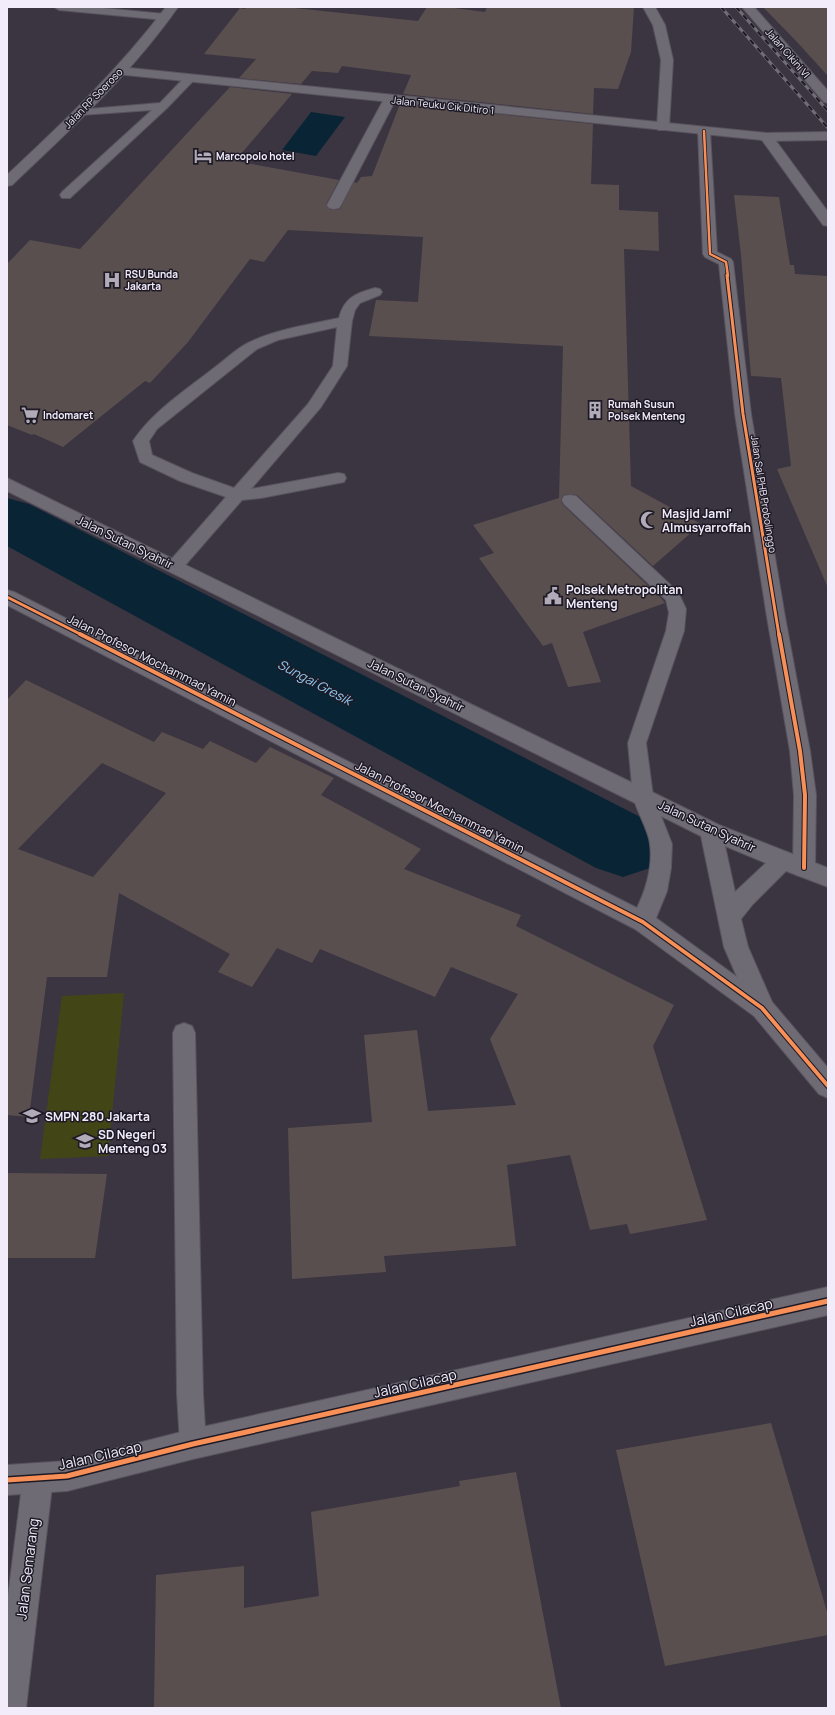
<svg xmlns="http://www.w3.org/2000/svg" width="835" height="1715" viewBox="0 0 835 1715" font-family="Manrope,sans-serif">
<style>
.green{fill:#424616}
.water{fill:#092535}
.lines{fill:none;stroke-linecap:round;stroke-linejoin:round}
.river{fill:#092535;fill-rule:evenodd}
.building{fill:#5a4f4f;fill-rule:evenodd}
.service-casing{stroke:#58535e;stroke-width:2}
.minor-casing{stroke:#58535e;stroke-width:2}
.tertiary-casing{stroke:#58535e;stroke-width:2}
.secondary-casing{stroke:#58535e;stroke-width:2}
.service{fill:#6f6b74;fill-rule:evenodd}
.minor{fill:#6f6b74;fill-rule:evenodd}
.tertiary{fill:#6f6b74;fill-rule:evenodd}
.secondary{fill:#6f6b74;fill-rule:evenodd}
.rail-casing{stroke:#716c76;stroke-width:3}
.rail{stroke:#1e1a25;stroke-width:2;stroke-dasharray:5.5;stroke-linecap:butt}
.cycleway-far3-casing{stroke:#1e1a25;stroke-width:4}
.cycleway-far2-casing{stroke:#1e1a25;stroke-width:5}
.cycleway-far1-casing{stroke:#1e1a25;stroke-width:6}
.cycleway-casing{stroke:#1e1a25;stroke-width:8}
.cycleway-far3{stroke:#f78f57;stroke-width:2.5}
.cycleway-far2{stroke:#f78f57;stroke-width:3}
.cycleway-far1{stroke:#f78f57;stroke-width:4}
.cycleway{stroke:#f78f57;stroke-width:5}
.labels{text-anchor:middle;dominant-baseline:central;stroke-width:3;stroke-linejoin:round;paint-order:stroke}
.far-street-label{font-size:10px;fill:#f1ebfa;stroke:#1e1a25}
.far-poi-label{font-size:10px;font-weight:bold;fill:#f1ebfa;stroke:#1e1a25;text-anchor:start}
.poi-label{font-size:12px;font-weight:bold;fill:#f1ebfa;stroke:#1e1a25;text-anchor:start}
.street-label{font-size:12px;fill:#f1ebfa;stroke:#1e1a25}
.water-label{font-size:13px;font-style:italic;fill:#8bcbf5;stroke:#1e1a25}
.near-street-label{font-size:14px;fill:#f1ebfa;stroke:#1e1a25}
</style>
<rect width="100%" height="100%" fill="#3b3541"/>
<polygon class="green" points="124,993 108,1156 40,1159 62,996"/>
<polygon class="water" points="311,112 345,117 316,156 282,150"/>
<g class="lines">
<polygon class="river" points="7,498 29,504 650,822 662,845 650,868 623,877 596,868 7,546"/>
</g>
<g class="building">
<polygon points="246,7 285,7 418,21 427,7 446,7 485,12 487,7 634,7 631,52 618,89 594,88 593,114 403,94 411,75 342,66 338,73 312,71 301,84 239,78 256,59 204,54 240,8 245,9"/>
<polygon points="763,7 828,7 828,76 797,42"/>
<polygon points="230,87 292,94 235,161 339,180 326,204 329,209 334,210 340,209 354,182 357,183 361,177 372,176 400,104 593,124 591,184 619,185 619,210 658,212 659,251 624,249 631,486 701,524 653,566 577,495 570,494 563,495 561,501 563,505 661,598 665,603 583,632 601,682 568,687 552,643 543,646 479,558 494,553 473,525 559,498 563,346 369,336 376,300 418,302 423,237 288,230 264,262 250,259 188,342 150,383 145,381 63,447 34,434 32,435 7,425 7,264 30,240 80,249"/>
<polygon points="734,195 779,197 790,265 794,265 795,274 828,276 828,588 777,469 791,466 781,378 751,376 741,255"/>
<path d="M26,680L154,742L162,732L203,749L210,741L256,763L270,747L334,778L321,795L421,849L404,869L521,915L516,926L674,1005L653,1046L707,1220L630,1234L627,1224L590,1230L570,1155L507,1165L516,1246L384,1256L386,1272L292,1279L288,1128L372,1122L364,1035L417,1030L428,1111L516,1105L490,1039L518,994L451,967L435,997L320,949L312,963L277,948L252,987L218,972L230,954L119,893L107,977H47L29,1117L7,1115V700ZM102,763L166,793L93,877L18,849Z"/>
<polygon points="7,1173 107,1174 95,1258 7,1258"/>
<polygon points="771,1423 828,1615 828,1635 665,1666 616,1450"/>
<polygon points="516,1472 561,1708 154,1708 156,1575 244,1566 244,1608 319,1596 311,1512 460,1486 459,1481"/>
</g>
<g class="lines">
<g class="service-casing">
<g id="service">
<polygon points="54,7 92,7 165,14 170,17 165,20 59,10"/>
<polygon points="189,76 195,79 167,108 70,198 62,198 60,195 62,192 152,110 81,115 77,114 75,112 77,110 160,103 185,77"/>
<path d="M375,288L380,289L382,292L380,295L360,303L355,310L352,321L347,366L321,407L251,489L338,473L344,474L346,478L344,482L261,498L242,500L181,570L175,572L169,570L167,566L169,562L226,497L180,481L140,462L133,441C153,411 186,390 214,368C225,360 236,349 248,343C276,329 309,325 339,318C344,298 356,293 375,288ZM337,327L333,366L308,404L234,488L192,473L152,455L149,441L157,429L257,349L278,340Z"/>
<polygon points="570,495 576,496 678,592 686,609 684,631 646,743 653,796 650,801 643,804 636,801 633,796 628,743 666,631 669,613 666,600 564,504 562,500 564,496"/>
<polygon points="184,1023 192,1026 195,1033 203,1394 206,1444 202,1453 193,1457 184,1453 180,1444 177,1394 173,1033 176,1026"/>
</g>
</g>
<g class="minor-casing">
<g id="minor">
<polygon points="643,7 655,7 665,25 673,60 669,127 668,130 658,130 657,127 661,60 653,25"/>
<polygon points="742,7 754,7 828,91 828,103 824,102"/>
<polygon points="390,95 394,96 396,99 341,205 339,208 334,209 329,208 327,205 384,99 386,96"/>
<polygon points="704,127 709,128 710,131 717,252 731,259 733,262 751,414 785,617 810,751 816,795 815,868 812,875 804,877 796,875 793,868 794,795 790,751 767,617 735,414 719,264 705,257 703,254 698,131 699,128"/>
<polygon points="828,132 828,140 766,141 761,140 759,137 761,134 766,133"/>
<polygon points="38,1463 49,1467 53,1478 26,1708 7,1708 7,1604 23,1478 27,1467"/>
</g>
</g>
<g class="tertiary-casing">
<g id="tertiary">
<polygon points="120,67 766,133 771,134 828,212 828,226 823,225 762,140 116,74 114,71 116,68"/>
<path d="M7,478L643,788L651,790L652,792L719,825L828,868V887L786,871L753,904L741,919L748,947L772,1002L828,1068V1098L819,1094L754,1016L635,929L7,605V590L14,592L637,908C646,889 653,866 650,844C649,832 639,815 635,803L7,491ZM661,816L701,836L724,947L737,977L656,918L667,891L671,868L672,844ZM725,846L766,863L735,892Z"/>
<polygon points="828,1287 828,1315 193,1459 67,1491 7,1495 7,1465 67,1461 193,1429"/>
</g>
</g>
<g class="secondary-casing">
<path id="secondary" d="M166,7H178C131,74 71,129 12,185L7,186V175C64,122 119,69 166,7Z"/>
</g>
<use href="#service" class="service"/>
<use href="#minor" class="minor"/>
<use href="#tertiary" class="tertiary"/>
<use href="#secondary" class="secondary"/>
<g class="rail-casing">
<g id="rail">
<polyline points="721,7 828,128"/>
<polyline points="736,7 828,111"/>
</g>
</g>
<use href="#rail" class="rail"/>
<g class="cycleway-far3-casing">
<polyline id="cycleway-far3" points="704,131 710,254 726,262 728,276"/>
</g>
<g class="cycleway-far2-casing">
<g id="cycleway-far2">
<polyline points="727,275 743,414 779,635"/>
<polyline points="7,597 82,635"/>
</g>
</g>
<g class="cycleway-far1-casing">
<g id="cycleway-far1">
<polyline points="80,634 643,922 762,1008 828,1086"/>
<polyline points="779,634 800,751 805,795 804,868"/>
</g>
</g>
<g class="cycleway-casing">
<polyline id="cycleway" points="7,1480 67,1476 193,1444 828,1301"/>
</g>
<use href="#cycleway-far3" class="cycleway-far3"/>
<use href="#cycleway-far2" class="cycleway-far2"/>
<use href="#cycleway-far1" class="cycleway-far1"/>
<use href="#cycleway" class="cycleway"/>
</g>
<defs>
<g id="hotel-bare" transform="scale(1.38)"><path d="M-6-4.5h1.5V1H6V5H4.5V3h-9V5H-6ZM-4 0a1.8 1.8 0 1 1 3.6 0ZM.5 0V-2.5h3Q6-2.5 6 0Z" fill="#b1abb9" stroke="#1e1a25" stroke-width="2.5" paint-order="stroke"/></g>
<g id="hospital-bare" transform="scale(1.38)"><path d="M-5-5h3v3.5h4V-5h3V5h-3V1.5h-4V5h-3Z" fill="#b1abb9" stroke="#1e1a25" stroke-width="2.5" paint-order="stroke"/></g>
<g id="building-bare" transform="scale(1.38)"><path d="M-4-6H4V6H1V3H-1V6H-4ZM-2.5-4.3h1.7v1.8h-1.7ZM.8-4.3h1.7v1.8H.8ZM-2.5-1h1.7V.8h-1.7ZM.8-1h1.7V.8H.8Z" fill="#b1abb9" stroke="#1e1a25" stroke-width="2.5" paint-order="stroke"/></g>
<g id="supermarket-bare" transform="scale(1.38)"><path d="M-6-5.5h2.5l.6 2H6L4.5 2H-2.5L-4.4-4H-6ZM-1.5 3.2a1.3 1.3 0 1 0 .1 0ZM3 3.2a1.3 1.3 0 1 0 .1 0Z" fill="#b1abb9" stroke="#1e1a25" stroke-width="2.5" paint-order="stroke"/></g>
<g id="mosque-bare" transform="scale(1.38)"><path d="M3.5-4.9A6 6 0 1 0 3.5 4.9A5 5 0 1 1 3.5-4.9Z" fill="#b1abb9" stroke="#1e1a25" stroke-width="2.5" paint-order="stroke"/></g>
<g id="civic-bare" transform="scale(1.38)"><path d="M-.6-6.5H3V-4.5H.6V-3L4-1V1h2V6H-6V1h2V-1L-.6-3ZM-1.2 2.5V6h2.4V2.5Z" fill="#b1abb9" stroke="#1e1a25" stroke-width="2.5" paint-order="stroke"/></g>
<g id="school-bare" transform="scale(1.38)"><path d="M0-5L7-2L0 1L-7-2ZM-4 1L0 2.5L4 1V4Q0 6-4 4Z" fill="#b1abb9" stroke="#1e1a25" stroke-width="2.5" paint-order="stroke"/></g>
</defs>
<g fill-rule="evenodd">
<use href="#hotel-bare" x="203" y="156"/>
<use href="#hospital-bare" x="112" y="280"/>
<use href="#building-bare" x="595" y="410"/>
<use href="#supermarket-bare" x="30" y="415"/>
<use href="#mosque-bare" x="649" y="520"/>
<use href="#civic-bare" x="553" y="596"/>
<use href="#school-bare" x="32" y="1116"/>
<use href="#school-bare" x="85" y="1141"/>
</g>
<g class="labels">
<g class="far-street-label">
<text transform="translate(788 53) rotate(49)">Jalan Cikini VI</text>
<text transform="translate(93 98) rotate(-46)">Jalan RP Soeroso</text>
<text transform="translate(443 105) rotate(6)">Jalan Teuku Cik Ditiro 1</text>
<text transform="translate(764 494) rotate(81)">Jalan Sal PHB Probolinggo</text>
</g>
<g class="far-poi-label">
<text x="216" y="156">Marcopolo hotel</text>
<text x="125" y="274">RSU Bunda<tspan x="125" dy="12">Jakarta</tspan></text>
<text x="608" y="404">Rumah Susun<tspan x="608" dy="12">Polsek Menteng</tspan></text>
<text x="43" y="415">Indomaret</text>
</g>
<g class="poi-label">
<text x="662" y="513">Masjid Jami'<tspan x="662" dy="14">Almusyarroffah</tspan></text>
<text x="566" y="589">Polsek Metropolitan<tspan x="566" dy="14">Menteng</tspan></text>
<text x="45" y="1116">SMPN 280 Jakarta</text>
<text x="98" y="1134">SD Negeri<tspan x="98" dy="14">Menteng 03</tspan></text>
</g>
<g class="street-label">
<text transform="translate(125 542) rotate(26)">Jalan Sutan Syahrir</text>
<text transform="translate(152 660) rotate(27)">Jalan Profesor Mochammad Yamin</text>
<text transform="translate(416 685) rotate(26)">Jalan Sutan Syahrir</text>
<text transform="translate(440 807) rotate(27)">Jalan Profesor Mochammad Yamin</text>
<text transform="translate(707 826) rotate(25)">Jalan Sutan Syahrir</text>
</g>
<g class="water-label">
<text transform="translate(315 682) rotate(28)">Sungai Gresik</text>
</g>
<g class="near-street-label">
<text transform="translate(731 1312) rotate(-13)">Jalan Cilacap</text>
<text transform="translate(415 1383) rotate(-13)">Jalan Cilacap</text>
<text transform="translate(100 1455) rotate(-13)">Jalan Cilacap</text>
<text transform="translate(27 1569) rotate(-83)">Jalan Semarang</text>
</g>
</g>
<rect width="835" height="1715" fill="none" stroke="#f1ebfa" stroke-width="16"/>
</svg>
